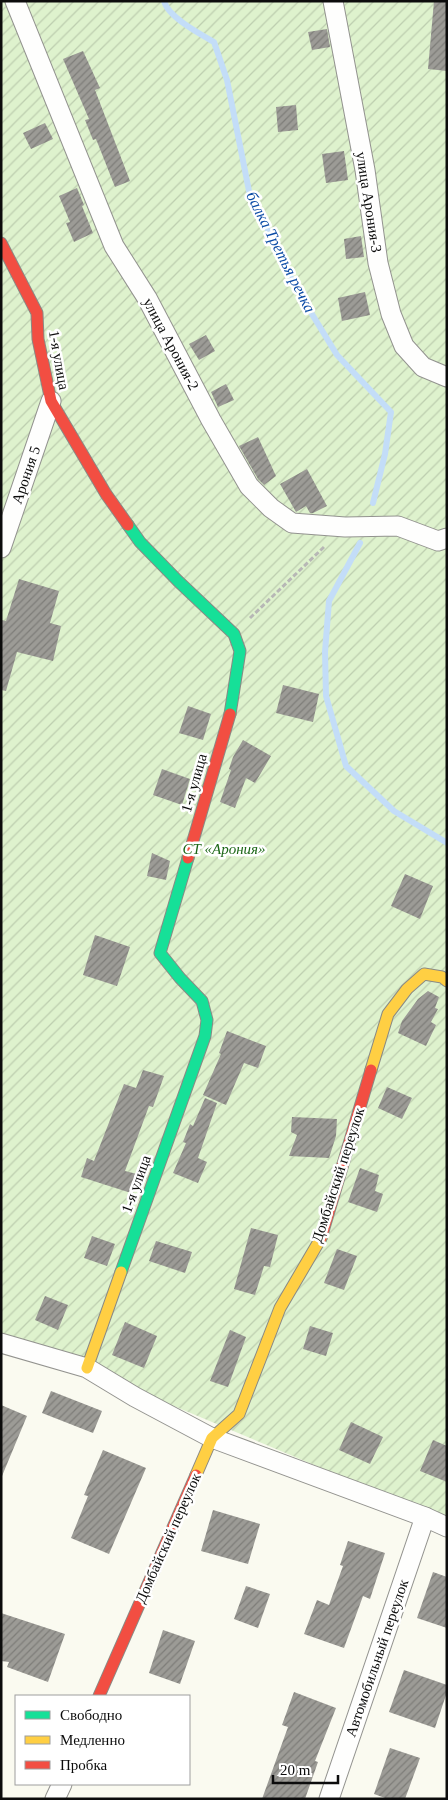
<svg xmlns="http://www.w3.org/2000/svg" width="448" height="1800" viewBox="0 0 448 1800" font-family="'Times New Roman',serif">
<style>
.garden{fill:url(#garden-furrows)}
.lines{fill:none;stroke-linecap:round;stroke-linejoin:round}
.stream{stroke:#c3ddf8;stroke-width:6}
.building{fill:url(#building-hatch)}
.street-casing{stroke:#93938f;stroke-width:21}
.fast-casing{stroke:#8a8a85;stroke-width:13}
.slow-casing{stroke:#8a8a85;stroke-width:13}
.jam-casing{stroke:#8a8a85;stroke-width:13}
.path{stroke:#b7b7b5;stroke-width:3;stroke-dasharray:5 2.5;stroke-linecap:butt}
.street{stroke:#fefefd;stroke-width:19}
.fast{stroke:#16e098;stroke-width:11}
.slow{stroke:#ffcf43;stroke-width:11}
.jam{stroke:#f24e42;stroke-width:11}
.labels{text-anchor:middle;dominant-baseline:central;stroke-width:5;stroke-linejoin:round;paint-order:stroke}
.street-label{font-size:15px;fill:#0c0c0c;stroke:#fff}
.park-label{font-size:15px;font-style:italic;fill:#1d6818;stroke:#fff}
.water-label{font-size:16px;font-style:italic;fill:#0c4ca6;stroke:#fff}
</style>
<defs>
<pattern id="garden-furrows" width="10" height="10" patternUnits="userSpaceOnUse" patternTransform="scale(1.25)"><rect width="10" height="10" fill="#def2cd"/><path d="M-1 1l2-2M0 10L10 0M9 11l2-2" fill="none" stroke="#bdceaf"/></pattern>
<pattern id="building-hatch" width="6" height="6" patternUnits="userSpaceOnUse" patternTransform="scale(1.25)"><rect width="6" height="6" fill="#9c9b96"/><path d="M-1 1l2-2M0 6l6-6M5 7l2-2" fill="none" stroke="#7e7d79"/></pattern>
</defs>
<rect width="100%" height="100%" fill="#fafaf0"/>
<path class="garden" d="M1,1H447V1520C298,1459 150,1395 1,1335Z"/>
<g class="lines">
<g class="stream">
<path d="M164,1C168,17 200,34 214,42L227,80L249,191L296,288L337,355L391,412L385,454L373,503"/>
<polyline points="360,543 329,601 325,652 326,696 346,766 394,811 447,843"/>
</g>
</g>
<g class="building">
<polygon points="434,1 447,1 447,71 428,69"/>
<polygon points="327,29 330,47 312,50 308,32"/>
<polygon points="83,51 100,88 95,90 130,181 115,187 96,139 93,140 85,120 89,119 63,59"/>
<polygon points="296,105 298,130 278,132 276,107"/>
<polygon points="45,123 53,139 31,149 23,133"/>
<polygon points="344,151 348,180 326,183 322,154"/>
<polygon points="77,188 84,205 82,206 93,233 74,242 66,223 70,222 59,196"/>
<polygon points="361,236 364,257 346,259 344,239"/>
<polygon points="365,292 370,315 342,321 338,298"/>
<polygon points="206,335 215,351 199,360 189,344"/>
<polygon points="226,384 234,400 218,407 211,392"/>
<polygon points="258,437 276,476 264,485 258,479 239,446"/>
<polygon points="307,469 327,506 313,513 310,513 306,506 296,512 280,484"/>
<polygon points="19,579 59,591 50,623 61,626 53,661 17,652 6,691 1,690 1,620 6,621"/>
<polygon points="283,685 319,694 313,722 276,713"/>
<polygon points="188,706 211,714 203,740 179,733"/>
<polygon points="243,740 271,756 255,783 246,778 235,808 220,802 231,770 229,769 233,757"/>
<polygon points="162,769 190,779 182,805 153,795"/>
<polygon points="152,853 170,861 166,880 147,876"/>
<polygon points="405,874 433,886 420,919 391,906"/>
<polygon points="95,935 130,947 117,986 83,975"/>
<polygon points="428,991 439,997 435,1008 438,1009 431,1022 436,1025 426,1046 398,1033 402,1021 418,999"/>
<polygon points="227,1031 266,1046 258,1068 244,1063 226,1105 203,1095 221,1054 219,1053"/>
<polygon points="143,1070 164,1076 153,1107 149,1106 125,1171 137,1174 131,1193 81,1177 87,1158 94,1161 124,1084 136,1088"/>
<polygon points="387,1087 412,1098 402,1119 378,1108"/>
<polygon points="205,1098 217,1103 198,1158 207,1162 198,1183 173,1173 186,1143 183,1142 190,1124 193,1126"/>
<polygon points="292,1117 337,1119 336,1136 329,1158 289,1156 297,1135 291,1132"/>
<polygon points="360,1168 379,1175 375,1191 383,1194 377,1212 348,1202"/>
<polygon points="251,1228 278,1235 270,1267 264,1266 255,1295 234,1289"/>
<polygon points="92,1236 115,1244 107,1266 84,1258"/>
<polygon points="156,1241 192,1252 185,1273 149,1261"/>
<polygon points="337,1249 357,1256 344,1290 324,1283"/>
<polygon points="45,1296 68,1305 58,1330 35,1320"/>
<polygon points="125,1322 157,1336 144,1368 112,1355"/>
<polygon points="310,1326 333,1333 326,1356 303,1349"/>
<polygon points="230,1330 246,1337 228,1387 210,1381"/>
<polygon points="51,1391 102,1411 93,1433 42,1413"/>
<polygon points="1,1405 27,1416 2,1476 1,1476"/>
<polygon points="351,1422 383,1437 370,1464 339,1450"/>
<polygon points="433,1440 447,1446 447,1482 420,1471"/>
<polygon points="103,1450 146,1468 109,1554 71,1538 88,1496 84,1495"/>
<polygon points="213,1510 260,1524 248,1564 201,1551"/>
<polygon points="348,1541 385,1553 370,1599 363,1596 344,1648 304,1634 317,1600 329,1605 343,1566 340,1565"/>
<polygon points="433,1572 447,1577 447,1628 417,1618"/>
<polygon points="246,1586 270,1594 258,1628 234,1619"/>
<polygon points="1,1613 65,1634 48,1682 7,1667 9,1662 1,1661"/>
<polygon points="163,1630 195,1641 180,1684 149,1673"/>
<polygon points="404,1670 447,1685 447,1692 435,1728 389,1712"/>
<polygon points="294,1692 336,1708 315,1761 318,1762 305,1799 262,1799 288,1727 282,1725"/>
<polygon points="390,1748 420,1758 405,1799 388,1799 374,1794"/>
</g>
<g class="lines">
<g class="street-casing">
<g id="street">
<polyline points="15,1 114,246 147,298 211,420 249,486 271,508 292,523 345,527 398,526 438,541 447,538"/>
<polyline points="333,1 365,170 378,263 391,314 404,346 423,367 447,377"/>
<polyline points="1,548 51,401"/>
<polyline points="1,1343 87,1368 135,1397 212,1438 425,1517 447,1527"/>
<polyline points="55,1799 62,1784"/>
<polyline points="329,1799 425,1517"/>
</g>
</g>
<g class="fast-casing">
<g id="fast">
<polyline points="128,525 140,542 178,581 234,634 240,651 230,714"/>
<polyline points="121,1272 205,1036 207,1020 202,1001 180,978 160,953 188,858"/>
</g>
</g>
<g class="slow-casing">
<g id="slow">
<polyline points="371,1070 388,1014 407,989 424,974 442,977 447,981"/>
<polyline points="87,1368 121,1272"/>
<polyline points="196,1475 212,1438 239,1414 280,1308 321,1238"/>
</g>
</g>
<g class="jam-casing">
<g id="jam">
<polyline points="1,243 37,313 38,339 51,401 106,494 128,525"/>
<polyline points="188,858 230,714"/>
<polyline points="321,1238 371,1070"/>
<polyline points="99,1696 196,1475"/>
</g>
</g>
<polyline class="path" points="250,618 325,546"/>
<use href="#street" class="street"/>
<use href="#fast" class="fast"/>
<use href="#slow" class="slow"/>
<use href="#jam" class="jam"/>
</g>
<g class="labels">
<g class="street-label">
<text transform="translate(369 202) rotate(81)">улица Арония-3</text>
<text transform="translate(171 344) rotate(62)">улица Арония-2</text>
<text transform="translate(59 360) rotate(80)">1-я улица</text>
<text transform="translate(26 475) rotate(-71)">Арония 5</text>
<text transform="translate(194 783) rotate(-74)">1-я улица</text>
<text transform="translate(338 1175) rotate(-72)">Домбайский переулок</text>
<text transform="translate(136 1184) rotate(-70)">1-я улица</text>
<text transform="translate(168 1538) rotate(-66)">Домбайский переулок</text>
<text transform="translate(377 1658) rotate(-71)">Автомобильный переулок</text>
</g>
<g class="park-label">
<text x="224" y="849">СТ «Арония»</text>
</g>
<g class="water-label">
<text transform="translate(281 252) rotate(63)">балка Третья речка</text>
</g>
</g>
<rect width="448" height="1800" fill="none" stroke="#0c0c0c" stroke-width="5"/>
<rect x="15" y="1695" width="175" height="90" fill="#ffffff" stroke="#9e9e9e"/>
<rect x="25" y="1711" width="25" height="8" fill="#16e098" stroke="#9e9e9e"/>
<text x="60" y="1720" font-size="15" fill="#0c0c0c">Свободно</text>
<rect x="25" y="1736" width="25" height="8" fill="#ffcf43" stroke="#9e9e9e"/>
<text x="60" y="1745" font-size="15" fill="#0c0c0c">Медленно</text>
<rect x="25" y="1761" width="25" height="8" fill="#f24e42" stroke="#9e9e9e"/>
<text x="60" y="1770" font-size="15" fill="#0c0c0c">Пробка</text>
<path d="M273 1775v8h65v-8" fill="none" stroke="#0c0c0c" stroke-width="2.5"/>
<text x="280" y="1775" font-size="15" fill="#0c0c0c" stroke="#ffffff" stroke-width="4" paint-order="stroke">20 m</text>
</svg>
